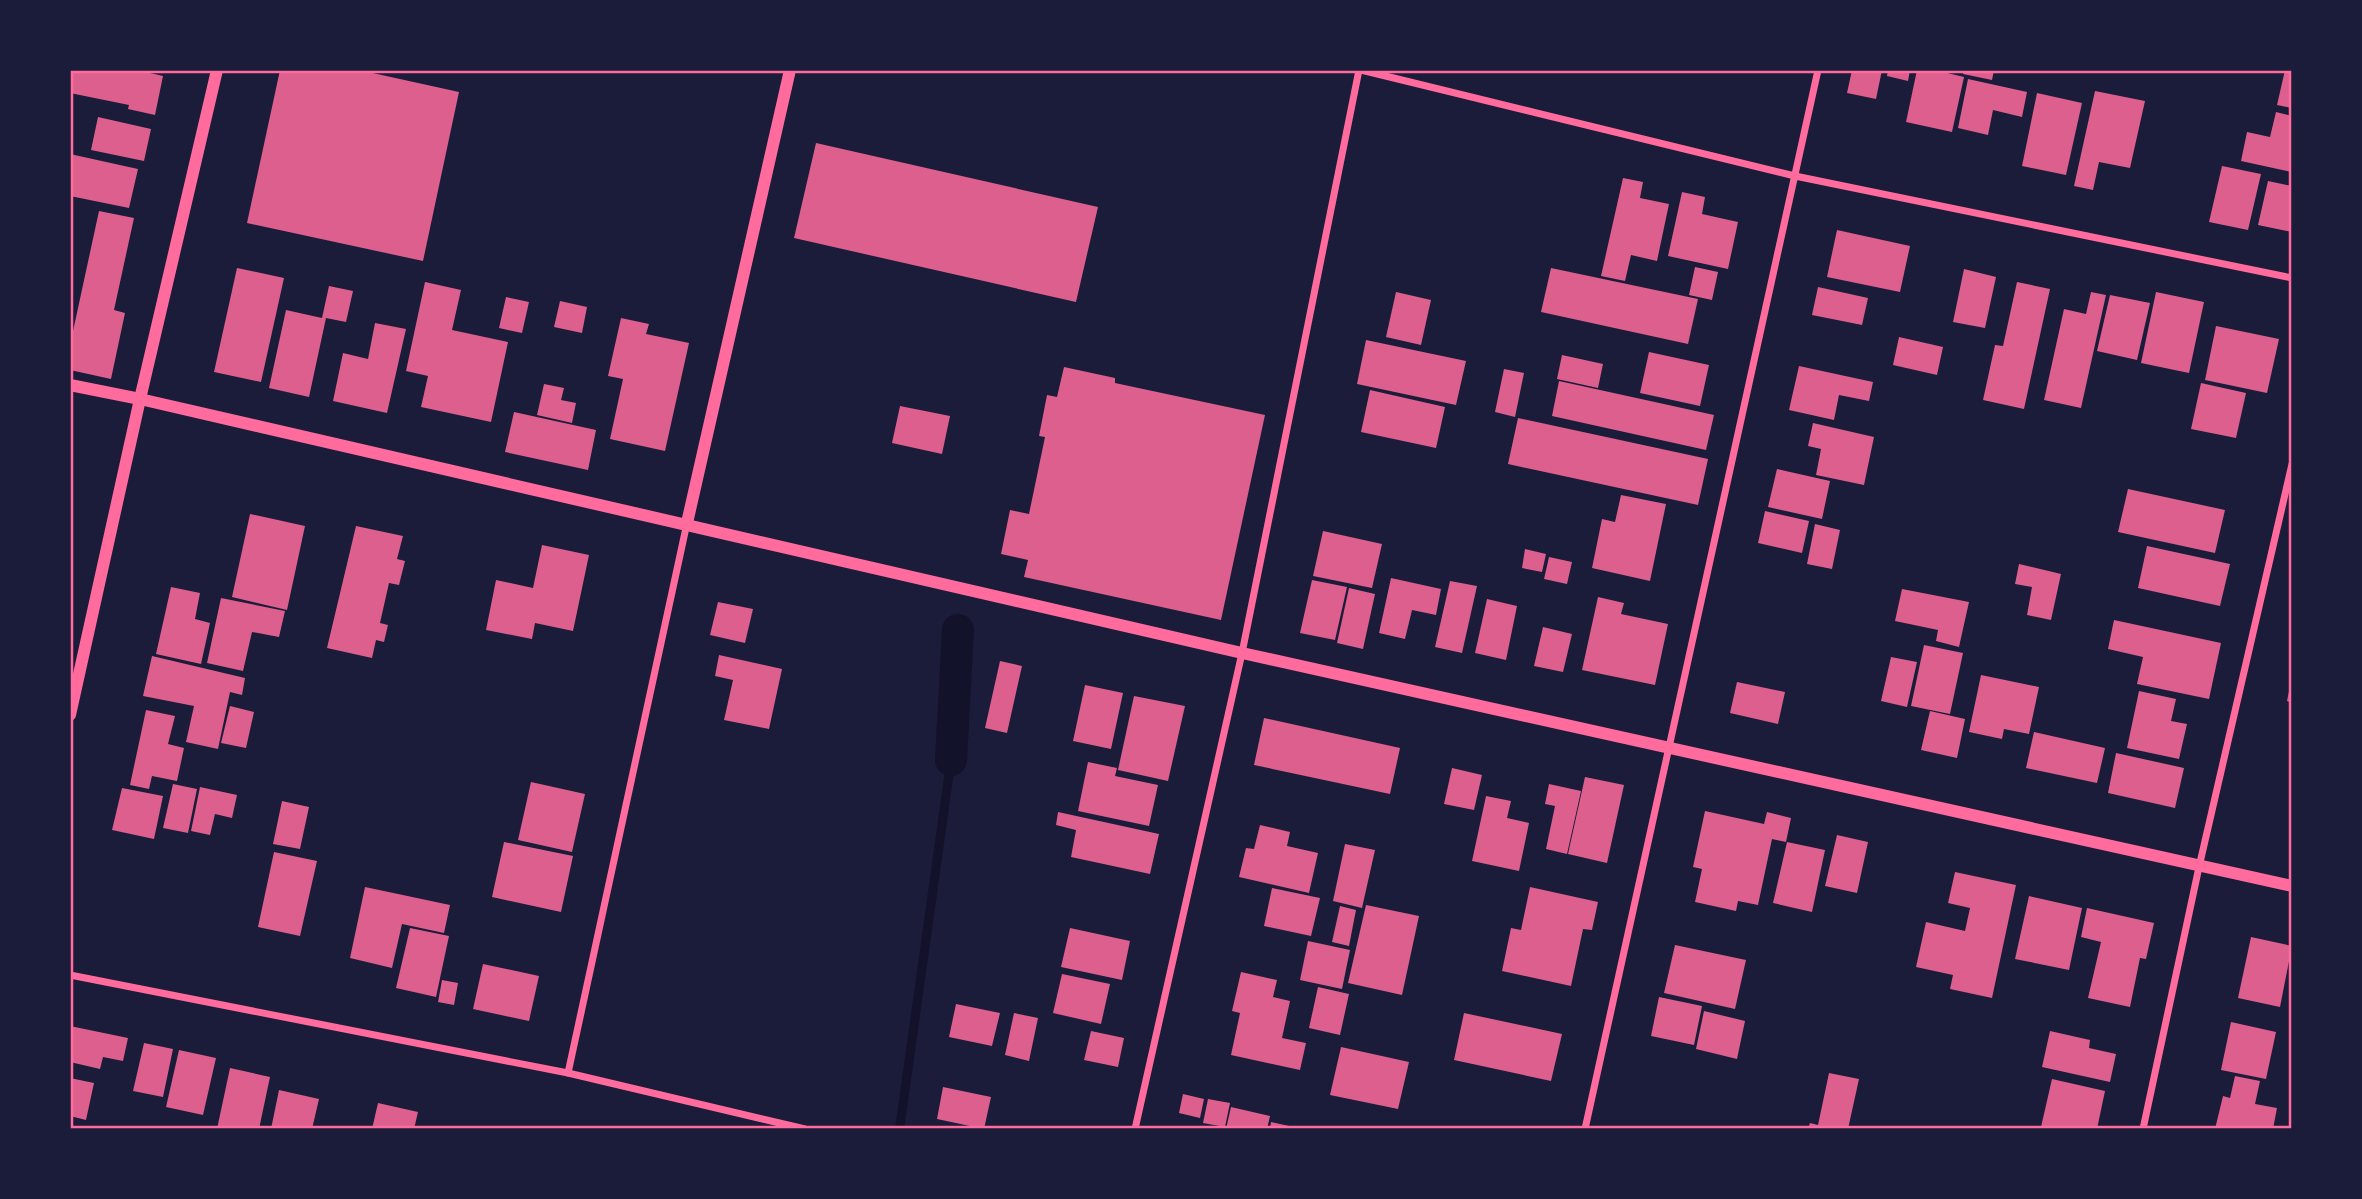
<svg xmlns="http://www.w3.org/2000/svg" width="2362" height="1199" viewBox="0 0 2362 1199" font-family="Poppins,sans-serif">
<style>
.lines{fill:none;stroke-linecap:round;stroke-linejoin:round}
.stream{stroke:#12122b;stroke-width:9}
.canal{stroke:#12122b;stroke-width:32}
.building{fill:#dd5f8e}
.minor{stroke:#ff6b9d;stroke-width:7}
.tertiary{stroke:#ff6b9d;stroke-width:12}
.neatline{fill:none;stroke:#ff6b9d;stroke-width:2.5}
</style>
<rect width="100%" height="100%" fill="#1b1b3a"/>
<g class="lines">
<polyline class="stream" points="900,1126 951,760"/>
<polyline class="canal" points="951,760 958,630"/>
</g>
<g class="building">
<polygon points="70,70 151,70 150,73 163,76 155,115 128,109 129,105 70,93"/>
<polygon points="280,70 359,70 459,92 423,261 247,223"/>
<polygon points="1852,70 1882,70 1876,99 1847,93"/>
<polygon points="1888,70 1910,70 1908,81 1887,76"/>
<polygon points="1917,70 1935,70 1964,77 1952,132 1906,122"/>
<polygon points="1964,70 1994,70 1992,80 1963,74"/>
<polygon points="2285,70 2292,70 2292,108 2277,105"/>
<polygon points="1968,79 2027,92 2022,117 1993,110 1988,135 1958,128"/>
<polygon points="2095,91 2145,101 2130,168 2099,162 2093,190 2074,186"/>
<polygon points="2037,93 2082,103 2066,175 2022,166"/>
<polygon points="2276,112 2292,116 2292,172 2241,161 2247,132 2270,137"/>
<polygon points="98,117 151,129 144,161 91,150"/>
<polygon points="816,143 1098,207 1076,302 794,238"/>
<polygon points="70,154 138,169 129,208 70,196"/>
<polygon points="2222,166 2261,174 2248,230 2209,222"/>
<polygon points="1623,178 1643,182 1640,198 1669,204 1657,261 1631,255 1625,281 1601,276"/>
<polygon points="2268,181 2292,186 2292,232 2258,225"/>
<polygon points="1682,192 1705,197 1702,214 1738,222 1728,269 1668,256"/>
<polygon points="99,211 134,218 114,310 125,313 111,379 70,370 70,345"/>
<polygon points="1837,230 1910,246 1900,292 1827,277"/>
<polygon points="1695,267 1718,272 1712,300 1689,295"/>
<polygon points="237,268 284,278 261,382 214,372"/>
<polygon points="1551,268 1698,299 1688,344 1541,312"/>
<polygon points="1964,269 1996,277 1985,328 1953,322"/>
<polygon points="425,282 461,290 452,330 508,342 491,422 421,407 428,376 406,371"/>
<polygon points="2017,282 2050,289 2024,409 1983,400 1995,345 2003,346"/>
<polygon points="329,286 353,291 346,322 326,318 309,397 269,388 286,310 322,318"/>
<polygon points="1818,287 1868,298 1862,325 1812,315"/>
<polygon points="1396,292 1431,300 1421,345 1386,337"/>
<polygon points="2091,292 2106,295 2081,408 2044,400 2064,309 2086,314"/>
<polygon points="2156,292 2204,302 2189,373 2141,363"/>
<polygon points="2110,295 2150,303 2137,360 2097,351"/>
<polygon points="506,297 529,302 522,333 499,328"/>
<polygon points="560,301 587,307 582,333 554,327"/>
<polygon points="621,318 649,324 646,334 689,343 665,451 610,439 623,379 608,376"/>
<polygon points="375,323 406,329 387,413 333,401 343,353 368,359"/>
<polygon points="2216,326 2279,339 2267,393 2205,380"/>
<polygon points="1899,337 1943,347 1937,375 1893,365"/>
<polygon points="1366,340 1466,361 1456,405 1357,384"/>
<polygon points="1649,352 1709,365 1700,406 1640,393"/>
<polygon points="1562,355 1603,364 1598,388 1557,379"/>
<polygon points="1799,366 1873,382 1869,401 1839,395 1834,420 1789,410"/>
<polygon points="1064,367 1115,378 1115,383 1265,415 1221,620 1024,577 1028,560 1001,554 1010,510 1029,514 1045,437 1039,436 1047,395 1057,397"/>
<polygon points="1504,369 1524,373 1515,417 1495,412"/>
<polygon points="1559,381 1714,415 1706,450 1552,416"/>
<polygon points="2201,383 2246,393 2236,438 2191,429"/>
<polygon points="544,384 564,388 561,400 576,403 572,423 537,415"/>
<polygon points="1370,390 1445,407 1436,448 1361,432"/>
<polygon points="900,406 950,416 942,454 892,443"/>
<polygon points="514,412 596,430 588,470 505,452"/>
<polygon points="1518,418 1708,459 1698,505 1508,464"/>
<polygon points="1813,423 1874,437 1864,485 1816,475 1821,449 1808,446"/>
<polygon points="1777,469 1830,481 1822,519 1768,507"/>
<polygon points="2128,489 2225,510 2215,553 2118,532"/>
<polygon points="1621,495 1666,504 1650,581 1592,568 1602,519 1615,522"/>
<polygon points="1765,511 1809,521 1802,553 1758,543"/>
<polygon points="250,514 305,526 287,610 232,597"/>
<polygon points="1815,524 1840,530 1832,569 1807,564"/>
<polygon points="356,526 403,536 397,559 405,561 399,585 389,583 380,623 388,625 384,642 376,640 372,658 327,648"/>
<polygon points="1323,531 1382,544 1372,588 1313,576"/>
<polygon points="542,545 589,555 573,631 535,623 532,639 486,630 496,580 533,588"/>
<polygon points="2147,546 2230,564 2220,606 2138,588"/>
<polygon points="1525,549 1546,554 1542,572 1522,568"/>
<polygon points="1549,557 1572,562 1567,584 1544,579"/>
<polygon points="2019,564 2061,574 2051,620 2027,615 2032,587 2015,584"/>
<polygon points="1391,578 1441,589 1436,615 1412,610 1405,639 1379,633"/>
<polygon points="1312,580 1347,587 1335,640 1300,633"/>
<polygon points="1450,581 1477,586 1462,653 1435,647"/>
<polygon points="171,587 200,593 195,619 210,623 201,664 156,654"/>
<polygon points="1349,588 1375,594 1363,649 1337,643"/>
<polygon points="1902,589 1969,602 1959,647 1936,641 1938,630 1895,621"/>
<polygon points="1598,597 1624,603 1621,614 1668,624 1655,685 1582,670"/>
<polygon points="221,598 285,611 279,637 252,632 243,671 207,663"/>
<polygon points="1487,599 1517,606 1506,660 1475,653"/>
<polygon points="718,602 753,609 745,643 710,635"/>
<polygon points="2114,620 2221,643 2209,699 2137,684 2143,657 2108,649"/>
<polygon points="1543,627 1572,634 1563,672 1534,666"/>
<polygon points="1924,645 1963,653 1950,714 1911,706"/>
<polygon points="719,655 782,669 769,729 724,720 733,680 715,676"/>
<polygon points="152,656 245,678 242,695 230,692 218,749 186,742 194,706 143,696"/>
<polygon points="1891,657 1917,662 1907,707 1881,701"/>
<polygon points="1000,661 1022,666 1007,733 985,728"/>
<polygon points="1981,675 2039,687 2029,734 2004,729 2002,739 1969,732"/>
<polygon points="1737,682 1785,692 1778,724 1730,713"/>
<polygon points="2291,682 2292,682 2292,703 2287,701"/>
<polygon points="1085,685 1123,693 1111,749 1073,741"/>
<polygon points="2139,691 2176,699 2171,721 2187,724 2179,759 2127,748"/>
<polygon points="1134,696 1185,706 1168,781 1118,770"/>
<polygon points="230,706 254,712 246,748 221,743"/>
<polygon points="146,710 175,716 168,744 184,748 177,781 152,776 149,789 130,785"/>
<polygon points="1930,711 1965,719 1957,758 1921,750"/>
<polygon points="1264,718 1400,748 1390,794 1254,765"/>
<polygon points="2034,732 2105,748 2097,783 2026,768"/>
<polygon points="2116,753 2184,768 2175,808 2108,793"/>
<polygon points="1088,762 1117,768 1115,776 1158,785 1149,826 1078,811"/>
<polygon points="1452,768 1482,775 1474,810 1444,804"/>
<polygon points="1585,777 1624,785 1607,863 1568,854"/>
<polygon points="531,782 585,794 572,852 518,840"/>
<polygon points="173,784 197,789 188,833 163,828"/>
<polygon points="1549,784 1581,791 1567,854 1546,849 1555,806 1545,804"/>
<polygon points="200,787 237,795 232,818 215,814 210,835 191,831"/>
<polygon points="122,788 163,796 154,839 112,830"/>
<polygon points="1486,796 1511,801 1507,818 1529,823 1519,871 1472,861"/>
<polygon points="282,801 309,807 300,849 273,844"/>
<polygon points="1705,811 1764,824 1767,812 1791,818 1786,842 1772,839 1758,905 1738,901 1736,911 1695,902 1702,869 1693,867"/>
<polygon points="1058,812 1159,834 1150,874 1071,857 1076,830 1056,825"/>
<polygon points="1260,825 1290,832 1287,846 1318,853 1309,893 1239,877 1246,848 1254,849"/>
<polygon points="1837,835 1868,842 1857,893 1825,886"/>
<polygon points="504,842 573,856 561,912 492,897"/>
<polygon points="1787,842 1825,850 1812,912 1773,903"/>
<polygon points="1345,844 1375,850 1362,908 1333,901"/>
<polygon points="274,852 317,861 300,936 258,927"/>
<polygon points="1955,872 2016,885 1992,998 1950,989 1953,975 1916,967 1926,922 1965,931 1970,908 1948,903"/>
<polygon points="365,887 450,905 444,933 402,924 392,968 350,958"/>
<polygon points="1530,887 1598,902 1592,930 1583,929 1571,986 1502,971 1511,928 1521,930"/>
<polygon points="1272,888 1320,898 1311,936 1264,926"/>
<polygon points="2029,896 2082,908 2069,970 2015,959"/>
<polygon points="1366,905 1419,916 1402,995 1348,983"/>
<polygon points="1340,906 1356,910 1349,946 1332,942"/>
<polygon points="2087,908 2154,923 2146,959 2140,958 2130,1007 2088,998 2101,942 2081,937"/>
<polygon points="410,928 449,936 436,997 396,988"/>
<polygon points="1070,928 1130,941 1122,980 1061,967"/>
<polygon points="2251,937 2292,946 2280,1007 2238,998"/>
<polygon points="1308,941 1350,950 1342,989 1300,980"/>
<polygon points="1675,945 1746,960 1735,1009 1664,993"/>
<polygon points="483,964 539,976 529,1021 473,1009"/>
<polygon points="1241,972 1277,980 1273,997 1290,1001 1282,1038 1306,1043 1300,1070 1231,1055 1240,1013 1232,1011"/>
<polygon points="1062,974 1110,984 1101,1024 1053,1013"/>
<polygon points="442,980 458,983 454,1005 438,1002"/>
<polygon points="1318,987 1349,994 1340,1035 1309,1028"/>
<polygon points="1659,997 1702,1006 1694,1045 1651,1036"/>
<polygon points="956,1004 1000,1013 992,1046 949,1037"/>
<polygon points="1704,1011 1745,1021 1737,1059 1696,1049"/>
<polygon points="1014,1013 1038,1018 1029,1061 1005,1055"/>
<polygon points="1464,1013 1562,1034 1551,1081 1454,1060"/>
<polygon points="2231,1022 2276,1032 2266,1079 2221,1070"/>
<polygon points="70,1026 128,1038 123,1061 103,1057 100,1069 70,1062"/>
<polygon points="1091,1031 1124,1038 1118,1067 1084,1060"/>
<polygon points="2050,1031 2090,1040 2089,1048 2116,1054 2110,1082 2042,1067"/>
<polygon points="144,1043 173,1049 163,1097 133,1091"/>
<polygon points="1341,1047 1409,1062 1398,1109 1330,1095"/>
<polygon points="179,1050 216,1058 203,1115 166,1107"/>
<polygon points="230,1068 270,1077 259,1129 217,1129"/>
<polygon points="1829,1073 1859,1079 1848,1129 1808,1129 1810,1123 1818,1125"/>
<polygon points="2235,1076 2260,1081 2255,1104 2277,1108 2273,1129 2215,1129 2223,1096 2230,1098"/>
<polygon points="70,1078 94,1083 86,1120 70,1116"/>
<polygon points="2052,1079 2105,1091 2097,1129 2053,1129 2041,1127"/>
<polygon points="943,1087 991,1097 984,1129 937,1119"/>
<polygon points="279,1090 319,1099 312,1129 271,1129"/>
<polygon points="1183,1094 1204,1099 1200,1118 1179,1113"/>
<polygon points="1208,1099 1230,1103 1225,1127 1203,1123"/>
<polygon points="378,1103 418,1112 414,1129 372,1129"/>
<polygon points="1231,1107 1270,1116 1267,1129 1226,1129"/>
<polygon points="1271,1122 1298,1128 1298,1129 1270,1129"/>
</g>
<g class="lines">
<g class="minor">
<polyline points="1361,70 1795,176 2292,278"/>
<polyline points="70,975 568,1073 805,1129"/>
<polyline points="568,1073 687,523"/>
<polyline points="1135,1129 1242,653 1359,70"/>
<polyline points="1585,1129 1818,70"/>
<polyline points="2143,1129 2199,867 2292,464"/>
</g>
<g class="tertiary">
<polyline points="70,385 140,399 1242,653 2292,886"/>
<polyline points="687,523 790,70"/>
<polyline points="70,715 140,399 217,70"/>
</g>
</g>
<rect width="2362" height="1199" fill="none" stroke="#1b1b3a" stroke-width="144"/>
<rect x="72" y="72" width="2218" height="1055" class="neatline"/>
</svg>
